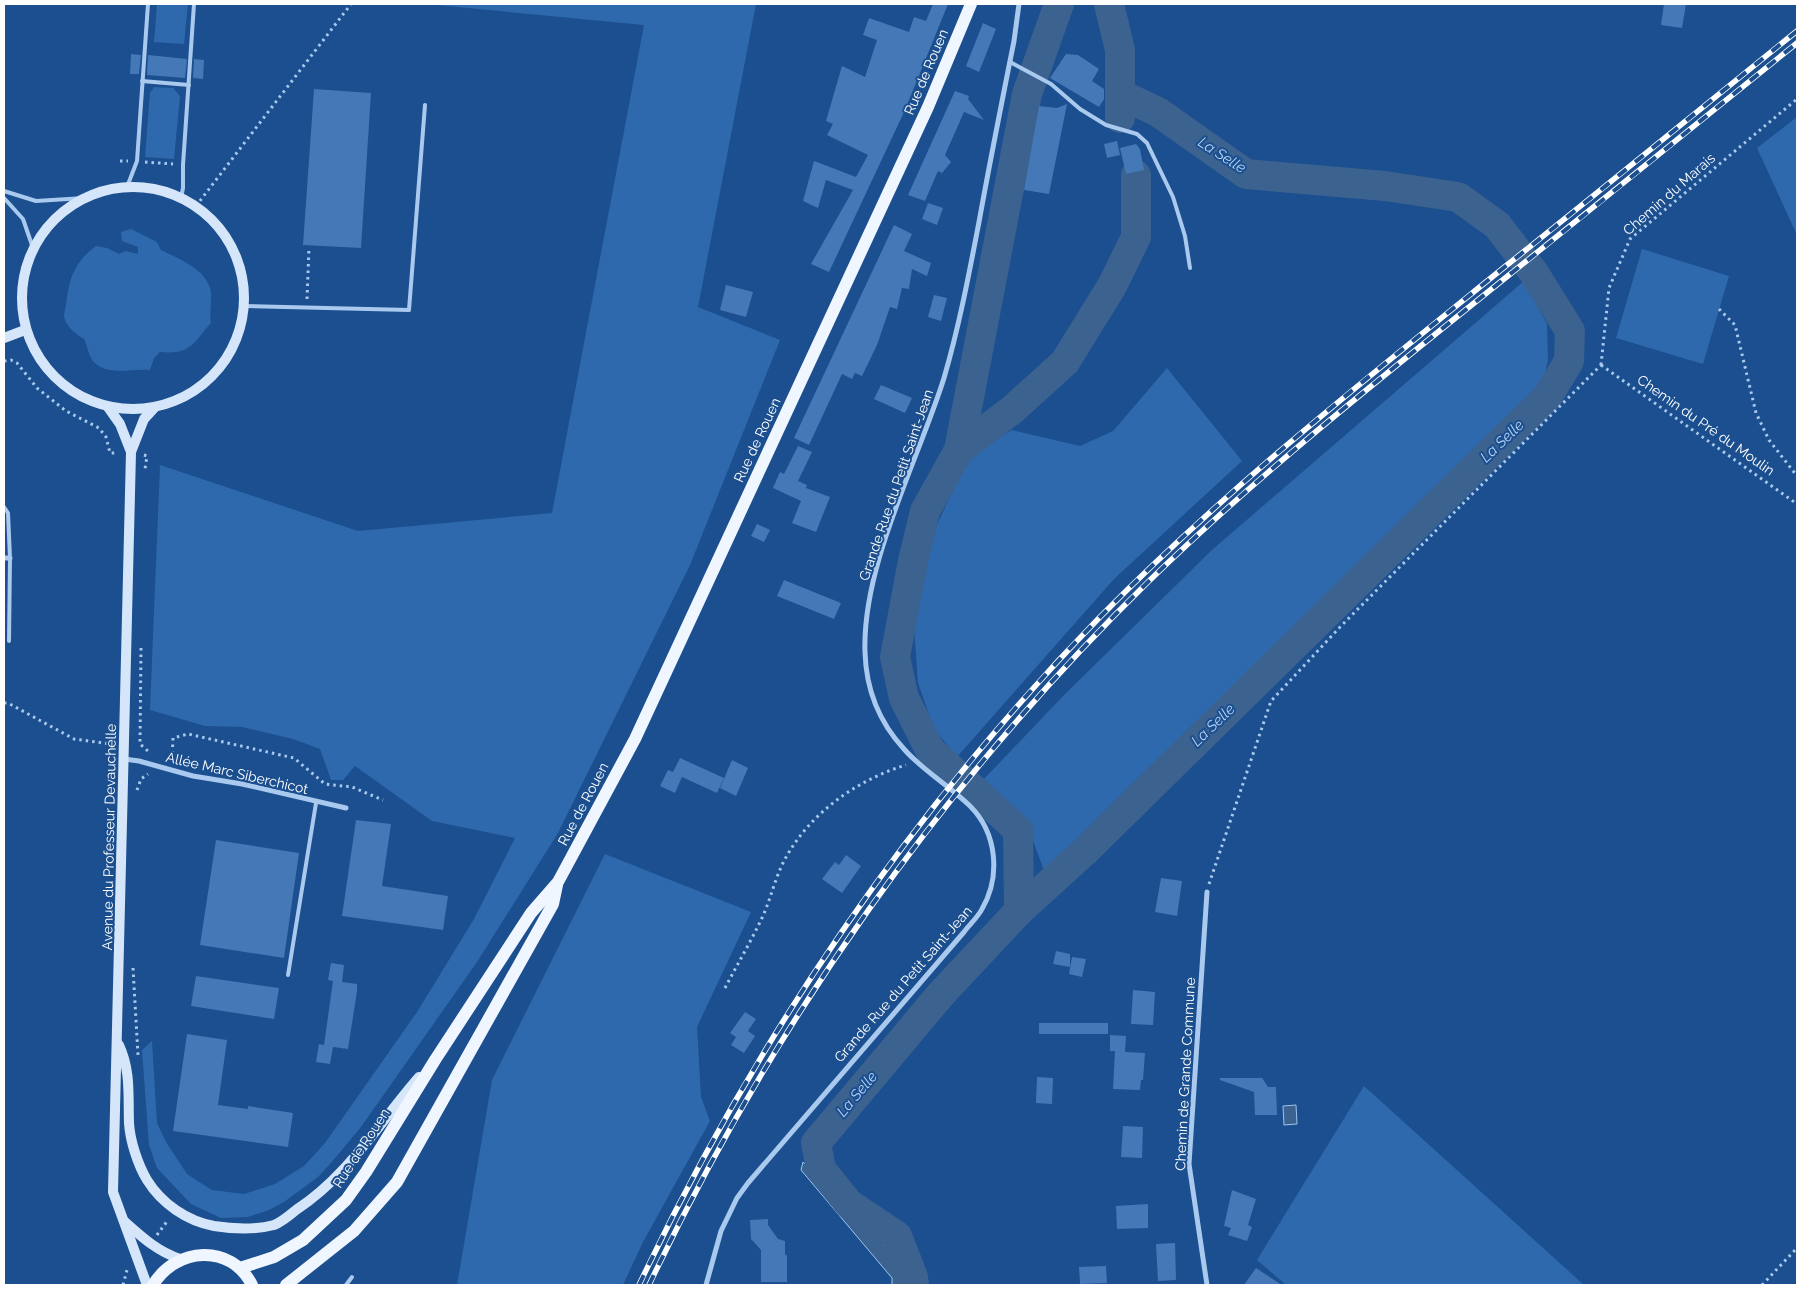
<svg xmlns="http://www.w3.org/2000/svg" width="1801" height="1289" viewBox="0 0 1801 1289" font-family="Raleway,sans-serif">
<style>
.green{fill:#2e69ad}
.water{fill:#3c6290;stroke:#9cc4f0}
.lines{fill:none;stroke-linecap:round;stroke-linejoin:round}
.river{stroke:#3c6290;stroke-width:30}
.building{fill:#4478b7}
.path{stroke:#a9c9ee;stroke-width:3;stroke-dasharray:2.5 4;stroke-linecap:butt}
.lane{stroke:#a9c9ee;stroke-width:4}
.street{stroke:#a9c9ee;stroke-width:5}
.secondary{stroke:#d6e6fa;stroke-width:10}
.primary{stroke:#f0f6ff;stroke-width:12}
.rail-casing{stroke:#fff;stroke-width:5.5}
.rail{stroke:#1b4f8f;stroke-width:4;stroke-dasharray:11;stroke-linecap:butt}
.labels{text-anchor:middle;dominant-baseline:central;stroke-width:4;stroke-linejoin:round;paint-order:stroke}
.street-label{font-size:14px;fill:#fff;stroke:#1b4f8f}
.water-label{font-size:15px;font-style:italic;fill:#b5d3f5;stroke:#1b4f8f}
</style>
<rect width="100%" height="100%" fill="#1b4f8f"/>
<g class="green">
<polygon points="157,4 188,4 184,44 154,42"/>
<polygon points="426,4 756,4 698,307 780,340 690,565 558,833 477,962 361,1127 331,1163 318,1177 284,1202 269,1210 248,1217 221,1218 191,1204 157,1168 149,1145 142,1050 152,1041 157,1123 166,1142 187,1174 212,1190 244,1194 275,1184 304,1166 325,1143 417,1012 474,919 515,838 432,821 355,766 343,780 331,780 320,749 293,739 242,727 205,726 150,710 160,465 358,531 552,513 644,25"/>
<polygon points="154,87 173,88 180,96 174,159 145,157 150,93"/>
<polygon points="1797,117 1797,235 1757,148"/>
<path d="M131,229L157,242L161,250C179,259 207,269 211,292C212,302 209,312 211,323C193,343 191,355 160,352L154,358L150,370C132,368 107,377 93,361C89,356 87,345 84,339C76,334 65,326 64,316C64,312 66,307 66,304C69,279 74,262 96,246L107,248L119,254L125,251L138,254V247L122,241L121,232Z"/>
<polygon points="1642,249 1729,276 1703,364 1616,338"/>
<polygon points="1524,281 1547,324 1548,360 1541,390 1045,873 1026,822 983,780 1065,694 1213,549"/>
<polygon points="1167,368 1242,461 1114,579 957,757 934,729 918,683 914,627 935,529 970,453 1012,430 1080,446 1113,431"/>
<polygon points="605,854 751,912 697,1027 701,1097 710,1121 643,1242 623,1285 457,1285 492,1080"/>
<polygon points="1364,1086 1584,1285 1286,1285 1257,1260"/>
</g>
<g class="water">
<polygon points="1296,1105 1297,1124 1284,1125 1283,1106"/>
<polygon points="803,1162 892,1253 907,1285 892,1285 892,1278 801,1170"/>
</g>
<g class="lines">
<g class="river">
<polyline points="1109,4 1120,50 1120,118"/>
<polyline points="959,450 1012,410 1065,362 1112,286 1136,237 1136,175"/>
<polyline points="1019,911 1084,852 1548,396 1569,361 1570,331 1534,273 1497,225 1458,197 1385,186 1246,174 1158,112 1120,94"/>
<polyline points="914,1285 913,1277 897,1236 849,1204 821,1169 816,1143 942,993 1019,911 1018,830 930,750 904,698 895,657 913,561 925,511 959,450 1027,94 1059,4"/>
</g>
</g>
<g class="building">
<polygon points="933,4 948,4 905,110 829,272 811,264 853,190 826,180 818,208 803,201 814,161 856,177 868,155 827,135 833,124 826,121 842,66 865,77 877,40 863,35 869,18 909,32 914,17 926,21"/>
<polygon points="1664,4 1686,4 1682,28 1661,25"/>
<polygon points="983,23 996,29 979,72 966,66"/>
<polygon points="131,54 141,55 139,74 130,74"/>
<polygon points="1066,54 1078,55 1099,69 1092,81 1104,89 1104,99 1099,107 1050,78"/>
<polygon points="148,55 187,59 185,78 147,75"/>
<polygon points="194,59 204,60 203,79 193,78"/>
<polygon points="314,89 371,93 361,248 303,245"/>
<polygon points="955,91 969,96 968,99 984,120 964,112 945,155 951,162 942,173 938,171 925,201 908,195"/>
<polygon points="1067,104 1049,194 1024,190 1039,106 1057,108"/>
<polygon points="1117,141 1120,155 1107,158 1104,144"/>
<polygon points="1136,144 1140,149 1144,170 1126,174 1120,148"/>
<polygon points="928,203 943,208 937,225 922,219"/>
<polygon points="894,225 912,234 904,251 931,263 927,276 912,269 909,289 902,288 897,309 890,307 877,345 862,376 855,373 852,379 842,374 809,445 794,438"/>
<polygon points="726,285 753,292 746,317 720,310"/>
<polygon points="934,295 947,298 941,321 928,317"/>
<polygon points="881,385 912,398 905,413 874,399"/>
<polygon points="798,446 812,452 798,481 807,485 806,488 830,497 816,532 792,523 801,501 773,488 780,472 784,474"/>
<polygon points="757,524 770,530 764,542 751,536"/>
<polygon points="784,580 841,603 834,619 777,596"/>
<polygon points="680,758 724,778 717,793 682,777 675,793 660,786 668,770 673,772"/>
<polygon points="732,760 748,768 736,796 720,788"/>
<polygon points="356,820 391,824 382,886 448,896 443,930 342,916"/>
<polygon points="216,840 299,853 284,958 200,945"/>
<polygon points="846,855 861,866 842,893 822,879 835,862 839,865"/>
<polygon points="1161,878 1182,881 1177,916 1155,912"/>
<polygon points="1056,951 1070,954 1070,967 1053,964"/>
<polygon points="1072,957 1086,959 1082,977 1069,974"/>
<polygon points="331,963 344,965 342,982 357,984 357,991 348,1049 333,1047 330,1064 316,1062 319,1044 324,1045 333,981 328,980"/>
<polygon points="196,976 279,988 274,1019 191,1006"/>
<polygon points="1133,990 1155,992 1153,1025 1131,1024"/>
<polygon points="745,1012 756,1019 748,1031 755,1036 744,1053 731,1045 736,1037 730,1033"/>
<rect x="1039" y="1023" width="69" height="11"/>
<polygon points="187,1034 227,1040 218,1105 248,1109 248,1106 293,1113 288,1147 173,1131"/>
<polygon points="1110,1035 1126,1036 1125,1052 1145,1053 1143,1080 1141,1080 1140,1090 1113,1089 1115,1051 1117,1051 1110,1051"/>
<polygon points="1037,1077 1053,1078 1052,1104 1036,1103"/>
<polygon points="1220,1078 1262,1078 1268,1087 1276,1087 1277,1115 1255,1115 1254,1092 1220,1080"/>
<polygon points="1123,1126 1143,1127 1142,1158 1121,1157"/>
<polygon points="1232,1190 1256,1199 1248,1225 1252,1227 1247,1241 1228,1235 1231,1228 1224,1226"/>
<polygon points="1148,1204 1148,1228 1117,1229 1116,1206"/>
<polygon points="768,1219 768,1225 778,1239 785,1241 785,1254 787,1256 787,1282 761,1282 761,1250 751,1239 750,1220"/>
<polygon points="1175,1243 1176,1280 1158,1281 1156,1244"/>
<polygon points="1106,1266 1107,1283 1080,1284 1079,1267"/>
<polygon points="1256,1268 1282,1285 1244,1285"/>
</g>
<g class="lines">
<g class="path">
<polyline points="120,161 128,161"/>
<polyline points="145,162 173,164"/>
<polyline points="196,206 351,4"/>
<polyline points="307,299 309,248"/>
<polyline points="1719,309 1735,325 1756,413 1769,440 1797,476"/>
<polyline points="4,361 11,360 17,363 37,388 66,411 99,428 106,437 110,453 118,453"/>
<polyline points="1601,365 1609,288 1630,239 1797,99"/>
<polyline points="1601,365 1797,504"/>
<polyline points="144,455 147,456 145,469"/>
<polyline points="141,648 140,744 149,752"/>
<polyline points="4,703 8,703 74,739 111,744"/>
<polyline points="172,760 173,738 188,734 294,758 325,784 352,787 383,800"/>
<polyline points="137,790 141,779 148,774"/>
<polyline points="1209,884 1271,701 1341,626 1601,365"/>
<polyline points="133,968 138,1055"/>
<path d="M725,988C737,965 750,943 761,920C770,902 774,881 783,863C807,815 856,780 906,765"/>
<polyline points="157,1235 168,1220"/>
<polyline points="123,1285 127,1270"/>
<polyline points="1762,1285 1797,1248"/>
</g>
<g class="lane">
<polyline points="1010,62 1051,84 1080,109 1106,125 1137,134 1147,143 1173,197 1185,236 1190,268"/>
<polyline points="142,81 189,85"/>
<polyline points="127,187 137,161 148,4"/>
<polyline points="4,191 36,201 84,198"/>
<polyline points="4,198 23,219 33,248"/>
<polyline points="181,198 183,188 183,165 194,4"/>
<polyline points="244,306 409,310 425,105"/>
<polyline points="4,507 8,513 10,558 9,641"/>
<polyline points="288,975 316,803"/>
<polyline points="346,1285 352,1277"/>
</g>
<g class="street">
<polyline points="4,558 10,558"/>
<polyline points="124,759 139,761 193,776 242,784 346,808"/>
<path d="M706,1285L721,1231L737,1198L748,1183L964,932C970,924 978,917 982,909C1001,876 997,833 970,806C949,785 923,771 904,749C879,722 866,688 865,652C862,565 918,461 944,378C959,327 969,274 979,222C990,161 1002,101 1014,41L1019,4"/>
<polyline points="1207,1285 1189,1164 1207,892"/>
</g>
<g class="secondary">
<circle cx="133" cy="298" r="111"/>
<polyline points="4,338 25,330"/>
<polyline points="108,407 120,424 131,452"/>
<path d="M119,1045C131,1071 128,1095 129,1123C130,1141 138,1165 147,1180C162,1204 187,1221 214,1226C233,1229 255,1230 274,1225C282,1222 290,1215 296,1210C348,1176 379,1123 419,1077"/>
<path d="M125,1222C143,1238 157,1251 180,1259"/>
<polyline points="147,1285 113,1192 131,452 144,419 155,407"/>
</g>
<g class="primary">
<polyline points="240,1268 274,1257 303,1240 346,1200 366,1172 435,1060 531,913 558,882 635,739 928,107 971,4"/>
<path d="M153,1285C176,1247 231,1243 252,1285"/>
<polyline points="286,1285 354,1231 397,1182 553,904 557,885"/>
</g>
<g class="rail-casing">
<g id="rail">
<path d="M639,1285C755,1040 910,811 1100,617C1226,489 1367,378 1507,265C1604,188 1700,109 1797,31"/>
<path d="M649,1285C773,1024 942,783 1149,581C1262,471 1386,374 1509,275C1606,198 1701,120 1797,43"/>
</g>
</g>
<use href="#rail" class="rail"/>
</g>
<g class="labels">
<g class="street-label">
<text transform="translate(926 72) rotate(-67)">Rue de Rouen</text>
<text transform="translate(1669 194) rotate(-41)">Chemin du Marais</text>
<text transform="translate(1706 425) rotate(35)">Chemin du Pré du Moulin</text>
<text transform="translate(757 440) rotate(-65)">Rue de Rouen</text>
<text transform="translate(896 485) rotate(-71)">Grande Rue du Petit Saint-Jean</text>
<text transform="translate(237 773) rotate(13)">Allée Marc Siberchicot</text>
<text transform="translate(583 804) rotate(-62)">Rue de Rouen</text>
<text transform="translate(109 837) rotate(-89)">Avenue du Professeur Devauchelle</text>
<text transform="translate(903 984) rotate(-49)">Grande Rue du Petit Saint-Jean</text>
<text transform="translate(1185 1074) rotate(-87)">Chemin de Grande Commune</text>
<text transform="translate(361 1148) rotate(-57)">Rue de Rouen</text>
</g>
<g class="water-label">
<text transform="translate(1222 155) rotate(33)">La Selle</text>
<text transform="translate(1502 441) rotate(-44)">La Selle</text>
<text transform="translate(1213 725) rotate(-44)">La Selle</text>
<text transform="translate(857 1094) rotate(-50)">La Selle</text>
</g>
</g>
<rect width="1801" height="1289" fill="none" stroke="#ffffff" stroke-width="10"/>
</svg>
